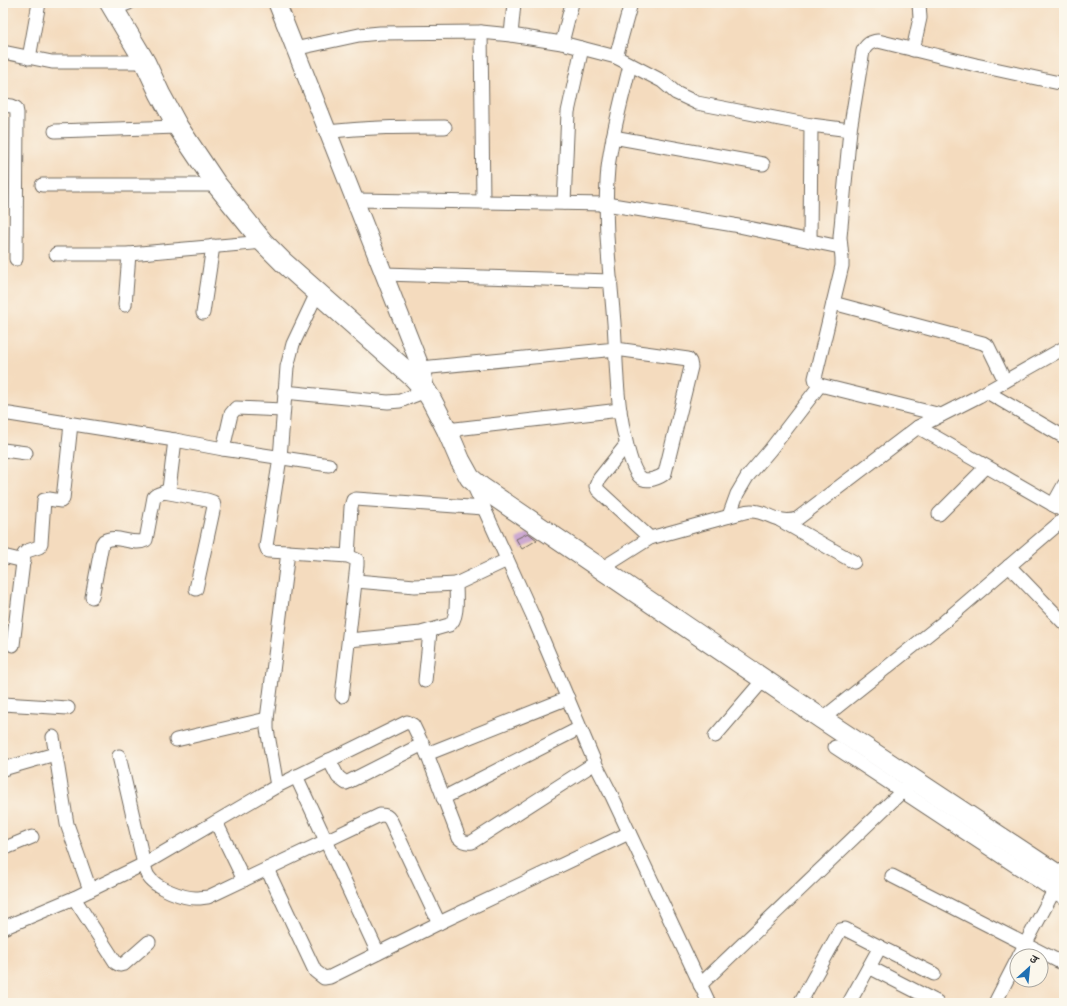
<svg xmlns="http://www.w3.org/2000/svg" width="1067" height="1006" viewBox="0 0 1067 1006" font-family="Kalam,'Playpen Sans Deva',sans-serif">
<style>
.building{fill:#cca9d1}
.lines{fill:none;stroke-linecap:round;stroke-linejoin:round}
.minor-casing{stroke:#71695e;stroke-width:15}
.major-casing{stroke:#71695e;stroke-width:19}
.highway-casing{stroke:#71695e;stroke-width:22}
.minor{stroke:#fff;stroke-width:13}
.major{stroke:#fff;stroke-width:17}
.highway{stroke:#fff;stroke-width:20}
</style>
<rect width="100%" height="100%" fill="#fbf7ec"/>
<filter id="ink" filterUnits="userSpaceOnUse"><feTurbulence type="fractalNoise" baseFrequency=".025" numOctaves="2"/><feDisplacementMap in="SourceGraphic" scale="8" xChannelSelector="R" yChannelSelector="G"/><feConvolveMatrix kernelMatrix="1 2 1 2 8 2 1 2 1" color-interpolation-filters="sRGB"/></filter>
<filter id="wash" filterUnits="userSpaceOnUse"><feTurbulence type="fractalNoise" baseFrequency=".012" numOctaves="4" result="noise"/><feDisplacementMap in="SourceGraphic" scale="16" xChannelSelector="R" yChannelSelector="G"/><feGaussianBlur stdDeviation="0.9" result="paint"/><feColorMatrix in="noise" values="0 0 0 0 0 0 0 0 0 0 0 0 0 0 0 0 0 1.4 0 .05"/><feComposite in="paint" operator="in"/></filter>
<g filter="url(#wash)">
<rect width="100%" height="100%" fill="#f4dbbe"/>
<g id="blocks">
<polygon class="building" points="528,533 537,540 522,549 516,539"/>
</g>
</g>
<g filter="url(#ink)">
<use href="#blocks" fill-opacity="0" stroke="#71695e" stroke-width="1"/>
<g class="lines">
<g class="minor-casing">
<g id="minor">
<polyline points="113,9 129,3"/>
<polyline points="481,32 483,202"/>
<polyline points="511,35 514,3"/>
<polyline points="562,43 572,3"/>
<polyline points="294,49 359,35 380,33 481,32 511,35 562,43 616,57 662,81 676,93 697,103 811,125 850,130 840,237 842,258 842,266 815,378 816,382 820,385 941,415"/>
<polyline points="913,50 920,18 919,3"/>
<polyline points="3,52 52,62 145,62"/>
<polyline points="616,57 631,3"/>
<polyline points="29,58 39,3"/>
<polyline points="3,105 12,106 16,108 17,113 16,259"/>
<path d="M850,130L863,51C867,44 870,42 878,41L976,65L1064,84"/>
<polyline points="55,131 178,127"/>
<path d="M327,132C366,127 405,127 445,127"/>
<polyline points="613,137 763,164"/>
<polyline points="42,185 217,185"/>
<polyline points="354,200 606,204 734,225 840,247"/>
<polyline points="564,203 568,112 582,48"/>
<polyline points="810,241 811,125"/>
<polyline points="56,254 129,254 263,242"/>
<polyline points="384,274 611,281"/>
<polyline points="833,303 983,343 988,346 1005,381"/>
<polyline points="125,305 129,254"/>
<polyline points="203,313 213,246"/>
<path d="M421,368L616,349L688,359L690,362L691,367L665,473C660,478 646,483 640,477C630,469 622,424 620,411C616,382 616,352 614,323C610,272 603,220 608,168C612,133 622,99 630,65"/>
<polyline points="284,392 388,402 400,401 426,391"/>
<polyline points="987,392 1064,437"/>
<polyline points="3,413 175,440 223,449 231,414 236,408 283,410"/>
<polyline points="918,427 1064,511"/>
<polyline points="447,430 620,410"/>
<polyline points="626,445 599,479 596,486 598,490 650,538"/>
<polyline points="223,449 329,465"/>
<polyline points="3,450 26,453"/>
<polyline points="472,482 532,614 595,763 612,796 709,1003"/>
<polyline points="164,492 207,500 213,502 214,506 213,511 196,589"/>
<polyline points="1053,505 1064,485"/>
<polyline points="939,514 986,467"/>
<polyline points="729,516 737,494 747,477 770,450 820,385"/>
<polyline points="780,520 854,562"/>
<polyline points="288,552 348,556 357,560 357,565 342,696"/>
<polyline points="3,556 24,561"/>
<polyline points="348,556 351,507 353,500 356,499 484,508"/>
<polyline points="1009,566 1064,623"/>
<path d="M601,569L650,538L741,513C744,512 748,511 751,511C768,511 778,525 797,519L918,427L979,396L1064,348"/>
<polyline points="356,581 415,586 456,584"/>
<path d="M92,597L102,544L104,541C117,533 133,547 146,540L154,497C158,492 165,494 169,489L175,440"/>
<path d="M349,640L421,633L449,625C459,619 456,595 456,584L507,560"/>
<polyline points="13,645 24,554 27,551 39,547 41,543 44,500 49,499 61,501 63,499 71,424"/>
<polyline points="425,681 430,632"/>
<polyline points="3,704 68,708"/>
<polyline points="822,719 945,621 1064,519"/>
<polyline points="715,736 764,679"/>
<polyline points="53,737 67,824 90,890"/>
<polyline points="176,740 267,719"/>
<polyline points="835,747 1064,898"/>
<polyline points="427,754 568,698"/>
<path d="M119,756L144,864C145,868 146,873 148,876C155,888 185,899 198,898C201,898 205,897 208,897L380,815C386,815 388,816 391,821L439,923"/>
<polyline points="329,760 338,777 346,783 423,744"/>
<polyline points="3,769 55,754"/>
<polyline points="296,776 378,953"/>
<polyline points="277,786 267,729 267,719 288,552 268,551 266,546 280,458 287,367 293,344 317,293"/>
<polyline points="443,798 580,728"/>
<polyline points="216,822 244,880"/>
<polyline points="3,849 32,837"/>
<polyline points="267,869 315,971 324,978 330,977 439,923 629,833"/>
<polyline points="892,876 1064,964"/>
<polyline points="74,898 116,963 120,965 124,964 149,942"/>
<path d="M3,928L74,898L144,864L277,786L407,722L413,725L427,754L459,838C463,842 466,843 472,842L595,763"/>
<polyline points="880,947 934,974"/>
<polyline points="1019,956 1057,885"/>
<polyline points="869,967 937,1002"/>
<polyline points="700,985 914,780"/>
<polyline points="801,1001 837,936 840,930 845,929 880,947 849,1003"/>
<polyline points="995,1003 1017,960"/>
</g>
</g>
<g class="major-casing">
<polyline id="major" points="277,3 421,368 426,391"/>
</g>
<g class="highway-casing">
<polyline id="highway" points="110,3 145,62 160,94 178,127 217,185 263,242 283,262 414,378 426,391 431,399 447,430 460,460 470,478 481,487 822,719 1064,879"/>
</g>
<use href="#minor" class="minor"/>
<use href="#major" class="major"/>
<use href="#highway" class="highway"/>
</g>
</g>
<rect width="1067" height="1006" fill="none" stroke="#fbf7ec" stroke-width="16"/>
<g transform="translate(1029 968) rotate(27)"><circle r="19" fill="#fbf7ec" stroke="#a8a59f"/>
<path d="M0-3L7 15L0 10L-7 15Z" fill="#1f6fb2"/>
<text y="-6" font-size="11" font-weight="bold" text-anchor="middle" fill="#2b2b2b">उ</text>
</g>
</svg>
